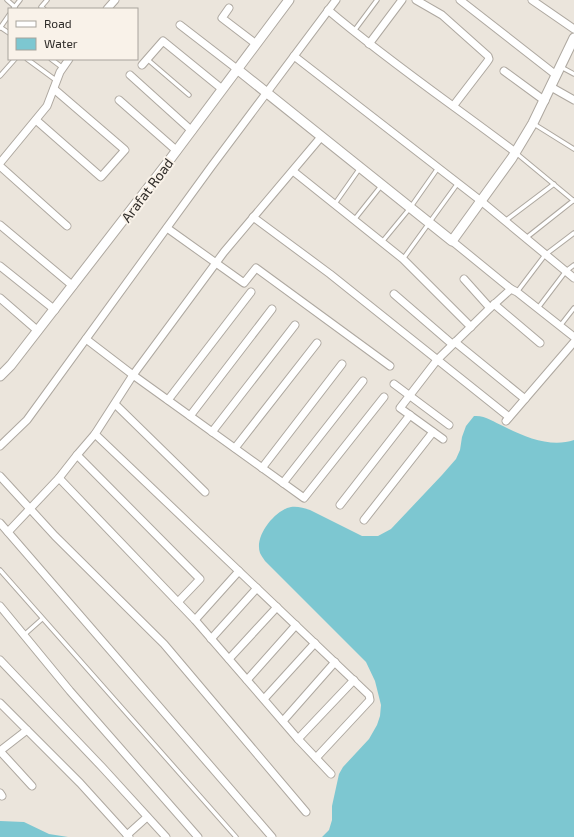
<svg xmlns="http://www.w3.org/2000/svg" width="574" height="837" viewBox="0 0 574 837" font-family="'Exo 2',sans-serif">
<style>
.water{fill:#7dc7d1}
.lines{fill:none;stroke-linecap:round;stroke-linejoin:round}
.service-casing{stroke:#aea8a0;stroke-width:5.5}
.minor-casing{stroke:#aea8a0;stroke-width:9}
.tertiary-casing{stroke:#aea8a0;stroke-width:11}
.service{stroke:#fff;stroke-width:3.5}
.minor{stroke:#fff;stroke-width:7}
.tertiary{stroke:#fff;stroke-width:9}
.labels{text-anchor:middle;dominant-baseline:central;stroke-width:4;stroke-linejoin:round;paint-order:stroke}
.street-label{font-size:14px;fill:#2f2c29;stroke:#f9f2e9}
</style>
<rect width="100%" height="100%" fill="#ebe5dc"/>
<g class="water">
<path d="M474,416C485,415 494,422 503,426C524,437 551,448 574,440V837H322L329,830L332,820V806L339,774L343,767L369,739L377,725L380,716L381,705L375,681L366,662L265,561C263,558 261,555 260,553C254,536 275,510 291,507C297,506 304,508 310,510L362,536H378L391,529L442,475L456,459L460,450L462,437L466,426Z"/>
<polygon points="0,821 24,822 49,834 68,837 0,837"/>
</g>
<g class="lines">
<g class="service-casing">
<g id="service">
<polyline points="7,0 15,7"/>
<polyline points="13,9 20,0"/>
<polyline points="44,9 41,7 47,0"/>
<polyline points="0,27 9,33"/>
<polyline points="0,28 9,15"/>
<polyline points="354,31 377,0"/>
<polyline points="27,59 57,81"/>
<polyline points="51,59 63,68"/>
<polyline points="147,59 189,95"/>
<polyline points="561,67 574,74"/>
<polyline points="0,76 15,59"/>
<polyline points="534,124 574,149"/>
<polyline points="516,153 574,201"/>
<polyline points="334,205 360,168"/>
<polyline points="354,220 381,186"/>
<polyline points="505,221 554,184"/>
<polyline points="526,238 574,200"/>
<polyline points="382,242 410,208 438,168"/>
<polyline points="403,259 458,183"/>
<polyline points="517,292 545,255 574,233"/>
<polyline points="538,308 566,271 574,265"/>
<polyline points="560,326 574,308"/>
<polyline points="0,570 236,837"/>
<polyline points="24,635 42,619"/>
</g>
</g>
<g class="minor-casing">
<g id="minor">
<polyline points="416,0 442,15 488,56 489,59 487,62 454,105"/>
<polyline points="460,0 556,75"/>
<polyline points="532,0 574,29"/>
<polyline points="229,8 222,18 256,44"/>
<polyline points="107,9 115,0"/>
<path d="M328,10C388,61 453,105 515,152"/>
<polyline points="180,25 237,69"/>
<polyline points="369,44 402,0"/>
<polyline points="294,56 481,201 574,278"/>
<polyline points="142,65 163,41 222,89"/>
<polyline points="504,71 545,101"/>
<polyline points="130,75 192,131"/>
<polyline points="551,87 574,100"/>
<polyline points="119,100 177,151"/>
<polyline points="36,120 101,177 125,150 54,89"/>
<polyline points="0,163 47,106 60,72 69,59"/>
<polyline points="0,166 67,226"/>
<polyline points="293,171 403,259 471,327"/>
<polyline points="253,217 330,274 509,417"/>
<polyline points="0,225 73,286"/>
<polyline points="167,228 244,283 256,268 390,366"/>
<polyline points="452,241 511,289 517,292 574,337"/>
<polyline points="0,266 55,310"/>
<polyline points="464,279 490,308"/>
<polyline points="394,294 452,344"/>
<polyline points="0,298 38,331"/>
<polyline points="494,304 540,343"/>
<polyline points="86,339 133,375 304,498 384,397"/>
<polyline points="455,342 525,399"/>
<polyline points="394,384 449,425"/>
<polyline points="168,400 251,292"/>
<polyline points="115,404 205,492"/>
<polyline points="190,416 272,309"/>
<polyline points="506,421 574,342"/>
<polyline points="212,432 295,325"/>
<polyline points="95,434 369,695 370,700 316,758"/>
<polyline points="443,439 400,408 437,360 490,308 511,289"/>
<polyline points="0,446 27,420 211,167 336,0"/>
<polyline points="235,448 317,343"/>
<polyline points="77,455 200,579 178,602"/>
<polyline points="262,468 342,364"/>
<polyline points="0,476 55,536 164,644 306,812"/>
<polyline points="59,478 195,620 298,739 331,774"/>
<polyline points="283,483 363,381"/>
<polyline points="340,505 410,415"/>
<polyline points="364,520 433,432"/>
<polyline points="0,523 272,837"/>
<polyline points="8,532 59,478 77,455 95,434 133,375 224,252 321,137"/>
<polyline points="0,606 70,691 198,837"/>
<polyline points="195,620 239,571"/>
<polyline points="211,639 257,588"/>
<polyline points="229,659 277,607"/>
<polyline points="0,660 102,767 166,837"/>
<polyline points="247,680 296,625"/>
<polyline points="264,699 315,643"/>
<polyline points="0,703 80,783 129,837"/>
<polyline points="283,721 335,662"/>
<polyline points="298,739 354,680"/>
<polyline points="0,751 32,786"/>
<polyline points="0,751 27,730"/>
<polyline points="0,793 2,796"/>
<polyline points="127,835 147,817"/>
</g>
</g>
<g class="tertiary-casing">
<g id="tertiary">
<polyline points="237,69 452,241 512,158 533,123 574,38"/>
<polyline points="0,376 11,365 168,162 289,0"/>
</g>
</g>
<use href="#service" class="service"/>
<use href="#minor" class="minor"/>
<use href="#tertiary" class="tertiary"/>
</g>
<g class="labels">
<g class="street-label">
<text transform="translate(147 190) rotate(-53)">Arafat Road</text>
</g>
</g>
<rect x="8" y="8" width="130" height="52" fill="#f9f2e9" stroke="#a8a39c"/>
<rect x="16" y="21" width="20" height="6" fill="#ffffff" stroke="#a8a39c"/>
<text x="44" y="28" font-size="12" fill="#2f2c29">Road</text>
<rect x="16" y="38" width="20" height="12" fill="#7dc7d1" stroke="#a8a39c"/>
<text x="44" y="48" font-size="12" fill="#2f2c29">Water</text>
</svg>
